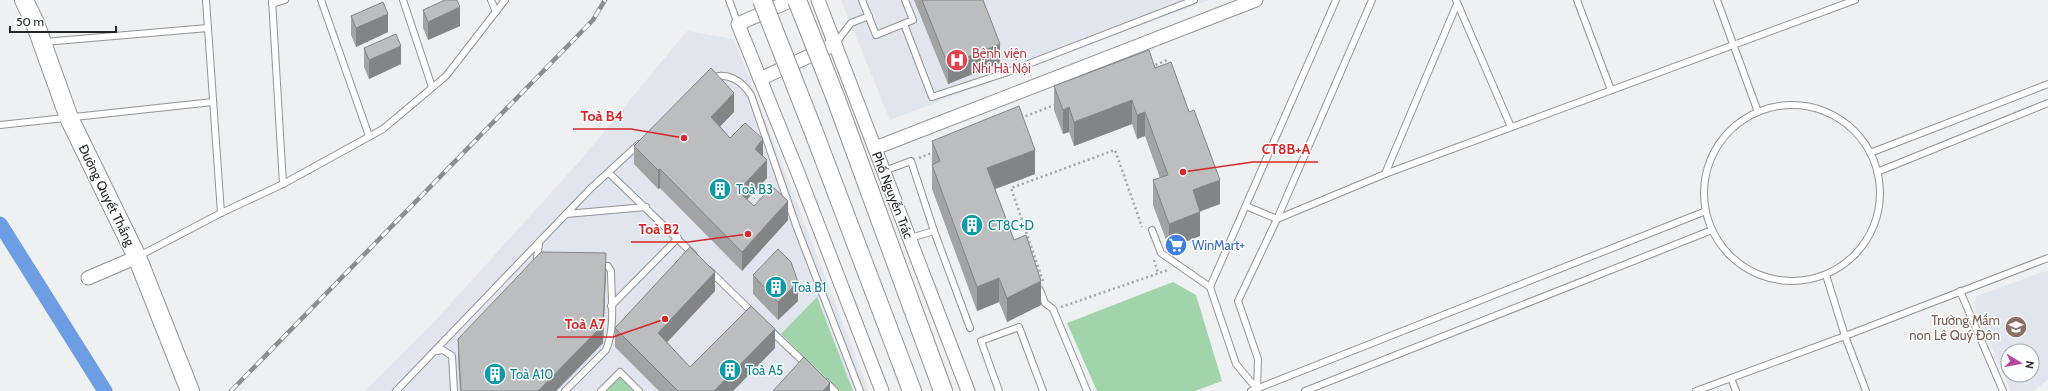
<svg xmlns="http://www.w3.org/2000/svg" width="2048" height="391" viewBox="0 0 2048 391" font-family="Cabin,sans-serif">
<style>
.built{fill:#e0e5ee;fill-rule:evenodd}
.green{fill:#a1d4ab}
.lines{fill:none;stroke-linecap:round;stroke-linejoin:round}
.canal{stroke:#6d9de2;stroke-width:15}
.lane-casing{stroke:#929395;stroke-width:8}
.street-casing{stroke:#929395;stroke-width:15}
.secondary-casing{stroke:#929395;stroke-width:20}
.path{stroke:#a2a3a5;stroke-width:2.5;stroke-dasharray:2 3;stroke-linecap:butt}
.lane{stroke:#fff;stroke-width:6}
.street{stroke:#fff;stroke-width:13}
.secondary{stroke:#fff;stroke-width:18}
.rail-casing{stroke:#8b8c8d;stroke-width:4.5}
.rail{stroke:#fdfeff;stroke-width:3;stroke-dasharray:9;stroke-linecap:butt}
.secondary-bridge-casing{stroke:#929395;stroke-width:20;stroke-linecap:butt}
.secondary-bridge{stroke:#fff;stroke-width:18}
.wall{fill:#a1a3a4}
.shaded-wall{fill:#838486}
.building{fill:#bbbdbf;stroke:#838486}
.labels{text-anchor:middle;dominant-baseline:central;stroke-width:3;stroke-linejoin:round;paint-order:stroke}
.health-label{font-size:13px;fill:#be3a42;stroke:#fdfeff;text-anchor:start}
.culture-label{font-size:13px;fill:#0d838f;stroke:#fdfeff;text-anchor:start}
.street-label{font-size:13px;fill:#242425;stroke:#fdfeff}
.shop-label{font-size:13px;fill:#366cbe;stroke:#fdfeff;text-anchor:start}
.education-label{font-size:13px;fill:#785e54;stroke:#fdfeff;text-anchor:end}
.leader{fill:none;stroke:#d62828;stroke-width:1.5}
.callout-dot{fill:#d62828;stroke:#fdfeff;stroke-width:1.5}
.callout-label{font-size:14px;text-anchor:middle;font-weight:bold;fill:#d62828;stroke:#fdfeff;stroke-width:3;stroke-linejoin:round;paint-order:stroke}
</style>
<rect width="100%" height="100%" fill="#eff0f2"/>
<g class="built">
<polygon points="841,0 1209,0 890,120"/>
<polygon points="687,31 734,39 869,391 365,391 434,322 578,163"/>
<path d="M2048,270V379L2034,391H2011L1973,304L1977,296ZM2008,351H2032V375H2008Z"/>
</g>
<g class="green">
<polygon points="1173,282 1196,295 1222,381 1195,391 1097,391 1067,323"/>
<polygon points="817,297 853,391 840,391 781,334"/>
<polygon points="620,372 639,391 601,391"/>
</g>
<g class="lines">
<polyline class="canal" points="0,224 105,391"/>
<g class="lane-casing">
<g id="lane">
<polyline points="206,0 221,213"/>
<polyline points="272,0 283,184"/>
<polyline points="321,0 369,136"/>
<polyline points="403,0 432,87"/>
<polyline points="491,0 496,12"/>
<polyline points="729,0 738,24"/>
<polyline points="862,0 876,35 913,20 905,0"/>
<polyline points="1456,0 1511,127"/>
<polyline points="1577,0 1611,90"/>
<polyline points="1717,0 1758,112"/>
<polyline points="272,4 285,0"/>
<polyline points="904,24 932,97 1005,73 1194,0"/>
<polyline points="44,42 208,28"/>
<polyline points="835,44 851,23 869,16"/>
<path d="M710,78C727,71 742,81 751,95L797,228L860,391"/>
<circle cx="1792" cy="193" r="88"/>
<polyline points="0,125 213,102"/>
<polyline points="1870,153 2048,84"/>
<polyline points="884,171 911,161 934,231 970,328"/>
<polyline points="1877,172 2048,103"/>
<polyline points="609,173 693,254"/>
<polyline points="1385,174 1457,4"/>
<polyline points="1246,206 1277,219 1385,174 1855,0"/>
<polyline points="566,214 646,207"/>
<polyline points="1152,230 1161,253 1210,287 1236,364 1257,389"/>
<polyline points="910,238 934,231"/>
<polyline points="539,244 537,258 540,263"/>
<polyline points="139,256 221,213 283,184 383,129 446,76 505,0"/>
<polyline points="709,270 754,314"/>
<polyline points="1826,275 1845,336 1866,391"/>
<polyline points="1210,287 1336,0"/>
<polyline points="1040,290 1045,303 1053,309 1087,391"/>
<polyline points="1960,291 2003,391"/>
<polyline points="611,306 678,238"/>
<polyline points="769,329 807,365"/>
<polyline points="436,351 443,350 452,356 454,391"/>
<polyline points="1731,378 1736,391"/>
<polyline points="826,382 835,391"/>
<polyline points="1257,389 1258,359 1238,301 1277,219 1372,0"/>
<polyline points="396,391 590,189 639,144"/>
<path d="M565,391L606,350C616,326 611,296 611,271L608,266H599"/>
<polyline points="601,391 620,372 639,391"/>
<polyline points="999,391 981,341 1019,327 1043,391"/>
<polyline points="1251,391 1706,211"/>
<polyline points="1305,391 1712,230"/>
<polyline points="1696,391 1845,336 2048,258"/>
</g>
</g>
<g class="street-casing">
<g id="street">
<polyline points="792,0 738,24 798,173 882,391"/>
<polyline points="818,0 968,391"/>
<polyline points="760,79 835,44"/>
<polyline points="875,148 1256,0"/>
<polyline points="88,278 137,257"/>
</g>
</g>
<g class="secondary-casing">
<g id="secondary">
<polyline points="24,0 35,23 69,118 137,257 190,391"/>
<polyline points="836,99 943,391"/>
<polyline points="813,130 912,391"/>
</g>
</g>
<g class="path">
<polyline points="1151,67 1167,60"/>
<polyline points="1021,118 1057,104"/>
<polyline points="919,158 934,152"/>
<polyline points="1154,260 1158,273"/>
<polyline points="1043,281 1011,188 1115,150 1142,227"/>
<polyline points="1061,307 1168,270"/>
</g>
<use href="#lane" class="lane"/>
<use href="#street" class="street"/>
<use href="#secondary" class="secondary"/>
<g class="rail-casing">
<polyline id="rail" points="231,391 593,20 605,0"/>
</g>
<use href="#rail" class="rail"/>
<g class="secondary-bridge-casing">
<g id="secondary-bridge">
<polyline points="762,0 813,130"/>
<polyline points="797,0 836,99"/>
</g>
</g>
<use href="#secondary-bridge" class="secondary-bridge"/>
</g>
<g class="wall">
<polygon points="914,0 983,0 1000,63 948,84"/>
<polygon points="423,10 460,26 428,40 423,28"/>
<polygon points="351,16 388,32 356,47 351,35"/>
<polygon points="364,48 401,64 369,79 364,67"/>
<polygon points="1155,68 1220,204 1200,211 1200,236 1169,248 1153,205 1153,180 1160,178 1145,136 1137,139 1132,124 1074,146 1069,132 1063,134 1054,110 1054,86"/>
<polygon points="734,112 720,126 730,138 763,156 767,178 747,200 754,206 788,220 742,271 660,188 658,189 634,164 634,146"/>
<polygon points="932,141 1035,174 995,189 1014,240 1041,305 1007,322 999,302 977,311 932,189"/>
<polygon points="606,271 603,343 556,391 460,391 458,357 458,339"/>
<polygon points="753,275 798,301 778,320 753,294"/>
<polygon points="715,291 667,342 690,367 775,348 733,391 659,391 615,347 615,328"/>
</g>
<g class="shaded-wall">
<polygon points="460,7 460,26 428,40 428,22"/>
<polygon points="388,14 388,32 356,47 356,28"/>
<polygon points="1000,44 1000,63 948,84 948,65"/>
<polygon points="401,46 401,64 369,79 369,60"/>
<polygon points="734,93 734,112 711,136 711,117"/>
<polygon points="1132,100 1132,124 1074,146 1074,122"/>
<polygon points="1069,107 1069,132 1063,134 1063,110"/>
<polygon points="1145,112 1145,136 1137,139 1137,115"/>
<polygon points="763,139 763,158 755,149"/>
<polygon points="1035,150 1035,174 987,192 987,168"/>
<polygon points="767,160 767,178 738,209 738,191"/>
<polygon points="660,169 660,188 658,189 658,170"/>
<polygon points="1220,180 1220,204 1193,214 1193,190"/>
<polygon points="788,201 788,220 742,271 742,252"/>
<polygon points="1200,212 1200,236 1169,248 1169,224"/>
<polygon points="606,253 606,271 603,343 556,391 538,391"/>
<polygon points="715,272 715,291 658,352 658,333"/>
<polygon points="999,278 999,302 977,311 977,287"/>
<polygon points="1041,281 1041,305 1007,322 1007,298"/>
<polygon points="798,282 798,301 778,320 778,302"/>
<polygon points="775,329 775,348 733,391 715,391 715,390"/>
<polygon points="830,383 830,391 823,391"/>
</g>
<g class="building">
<polygon points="445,0 457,0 460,7 428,22 423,10"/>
<polygon points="922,0 983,0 1000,44 948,65"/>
<polygon points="383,2 388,14 356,28 351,16"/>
<polygon points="396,34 401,46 369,60 364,48"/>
<polygon points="1149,50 1155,68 1171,62 1189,112 1194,110 1220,180 1193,190 1200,212 1169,224 1153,180 1168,175 1145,112 1137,115 1132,100 1074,122 1069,107 1063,110 1054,86"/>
<polygon points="711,68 734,93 711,117 730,138 745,123 763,139 755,149 767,160 738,191 754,206 772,186 788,201 742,252 660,169 658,170 634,146"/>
<polygon points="1019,106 1035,150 987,168 1014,240 1026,235 1041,281 1007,298 999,278 977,287 932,165 940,161 932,141"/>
<polygon points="690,247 715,272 658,333 690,367 751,306 775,329 715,390 716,391 678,391 615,328"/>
<polygon points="778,249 791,262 798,282 778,302 753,275"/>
<polygon points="541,252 606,253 603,325 538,391 461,391 458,339"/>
<polygon points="804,357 830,383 823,391 773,391"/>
</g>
<defs>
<g id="hospital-disc" transform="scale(1.15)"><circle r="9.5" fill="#e0444e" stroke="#fdfeff"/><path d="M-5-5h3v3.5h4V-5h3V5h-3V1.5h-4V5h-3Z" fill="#fff"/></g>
<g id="building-disc" transform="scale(1.15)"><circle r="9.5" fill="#0f9aa8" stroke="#fdfeff"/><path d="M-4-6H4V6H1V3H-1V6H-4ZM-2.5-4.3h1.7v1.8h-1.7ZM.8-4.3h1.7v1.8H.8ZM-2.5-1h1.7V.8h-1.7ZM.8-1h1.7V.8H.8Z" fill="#fff"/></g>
<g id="supermarket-disc" transform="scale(1.15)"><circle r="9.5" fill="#3f7fe0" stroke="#fdfeff"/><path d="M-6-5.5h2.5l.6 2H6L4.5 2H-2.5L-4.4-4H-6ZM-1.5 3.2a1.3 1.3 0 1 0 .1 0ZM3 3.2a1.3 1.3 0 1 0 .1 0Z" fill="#fff"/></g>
<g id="school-disc" transform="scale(1.15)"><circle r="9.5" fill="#8d6e63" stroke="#fdfeff"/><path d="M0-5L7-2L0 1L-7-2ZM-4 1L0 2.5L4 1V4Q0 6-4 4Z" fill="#fff"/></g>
</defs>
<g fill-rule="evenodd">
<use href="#hospital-disc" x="957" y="60"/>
<use href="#building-disc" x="720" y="189"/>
<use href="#building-disc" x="972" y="225"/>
<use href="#supermarket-disc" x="1176" y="245"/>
<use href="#building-disc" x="776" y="287"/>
<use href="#school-disc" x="2016" y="327"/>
<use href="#building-disc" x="730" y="370"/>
<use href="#building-disc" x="495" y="374"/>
</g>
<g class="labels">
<g class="health-label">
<text x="972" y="53">Bệnh viện<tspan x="972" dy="15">Nhi Hà Nội</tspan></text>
</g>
<g class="culture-label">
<text x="736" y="189">Toà B3</text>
<text x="988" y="225">CT8C+D</text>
<text x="792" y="287">Toà B1</text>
<text x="746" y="370">Toà A5</text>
<text x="510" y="374">Toà A10</text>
</g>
<g class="street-label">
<text transform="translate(107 195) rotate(64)">Đường Quyết Thắng</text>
<text transform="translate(893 195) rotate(69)">Phố Nguyễn Trác</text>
</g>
<g class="shop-label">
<text x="1192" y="245">WinMart+</text>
</g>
<g class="education-label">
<text x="2000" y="320">Trường Mầm<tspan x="2000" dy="15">non Lê Quý Đôn</tspan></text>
</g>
</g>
<path class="leader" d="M684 138L631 129H573M1183 172L1253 162H1318M748 234L688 242H631M665 319L613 337H557"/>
<g class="callout-dot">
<circle cx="684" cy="138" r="4"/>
<circle cx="1183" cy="172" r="4"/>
<circle cx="748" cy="234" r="4"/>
<circle cx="665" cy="319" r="4"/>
</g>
<g class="callout-label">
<text x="602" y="121">Toà B4</text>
<text x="1286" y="154">CT8B+A</text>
<text x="659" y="234">Toà B2</text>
<text x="585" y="329">Toà A7</text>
</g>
<g transform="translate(2020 363) rotate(100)"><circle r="19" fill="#fdfeff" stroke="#a6a7a8"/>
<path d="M0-3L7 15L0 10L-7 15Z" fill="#b746a1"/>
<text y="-6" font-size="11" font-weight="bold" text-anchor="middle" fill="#242425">N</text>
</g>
<path d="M10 26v6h106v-6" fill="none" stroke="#242425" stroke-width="2"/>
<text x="16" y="26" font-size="12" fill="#242425" stroke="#fdfeff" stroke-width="3" paint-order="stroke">50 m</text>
</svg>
